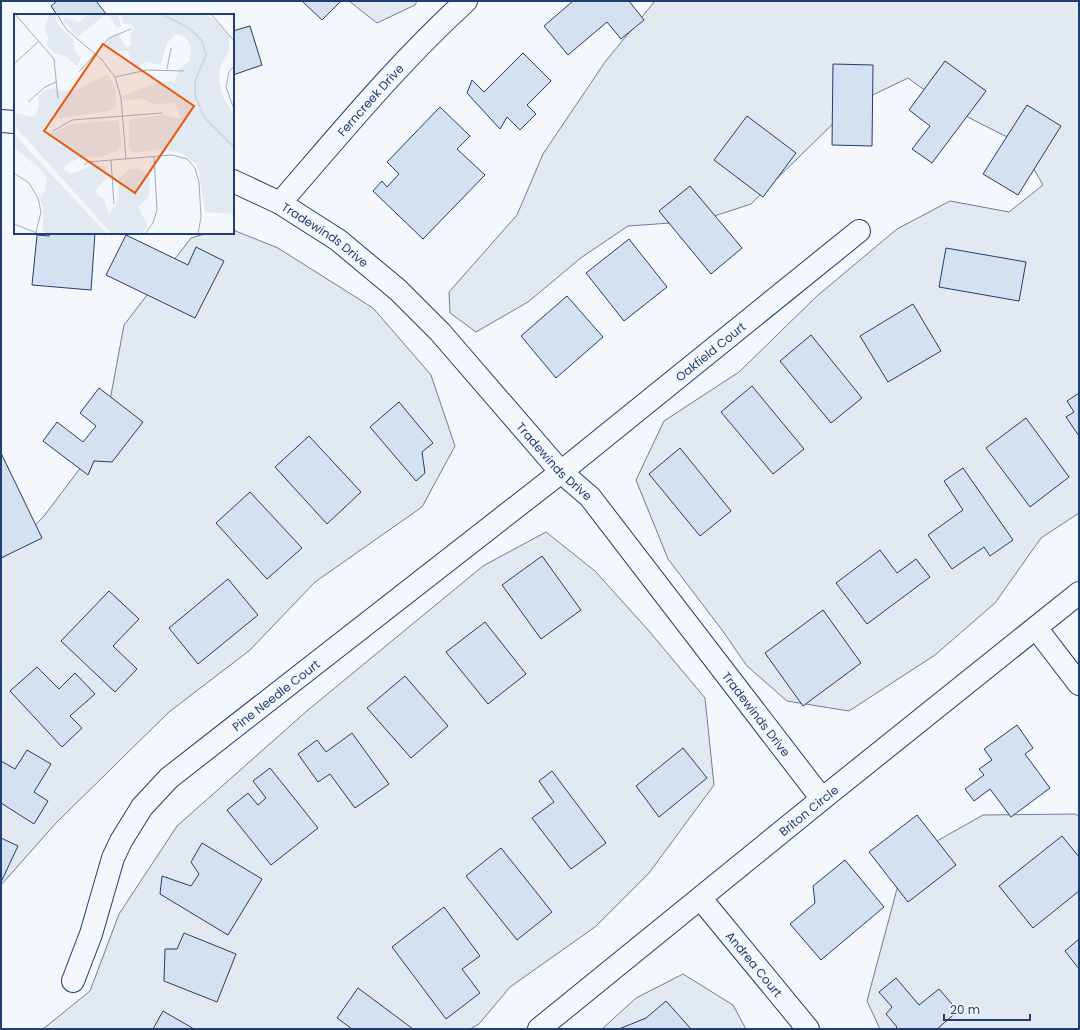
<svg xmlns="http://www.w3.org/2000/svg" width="1080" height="1030" viewBox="0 0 1080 1030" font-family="Poppins,sans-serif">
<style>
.green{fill:#e3e9f0;stroke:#687fa3}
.building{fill:#d5e0f0;stroke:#1d3f73}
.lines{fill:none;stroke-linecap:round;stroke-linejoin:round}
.minor-casing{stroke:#1d3f73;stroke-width:24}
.minor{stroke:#f4f7fb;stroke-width:22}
.labels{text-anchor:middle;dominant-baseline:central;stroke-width:3;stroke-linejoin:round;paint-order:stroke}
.street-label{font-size:12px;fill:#1d3f73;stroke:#f4f7fb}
.inset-river{fill:none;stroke:#cfd7e4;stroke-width:2}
.inset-road{fill:none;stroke:#9eadc5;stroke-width:1}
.view{fill:#e8590c;fill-opacity:0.15;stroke:#e8590c;stroke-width:2}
.inset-edge{fill:none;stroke:#1d3f73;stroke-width:2}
</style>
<rect width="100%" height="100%" fill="#f4f7fb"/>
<g class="green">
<polygon points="349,1 417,1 415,5 377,23"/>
<polygon points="655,1 1079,1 1079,513 1041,538 995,603 935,655 849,711 787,701 747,666 722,630 668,559 636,480 664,421 739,372 817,296 897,229 950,201 1009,212 1043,185 1019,143 948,107 908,78 852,105 751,204 699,221 628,226 582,257 528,302 476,332 450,313 449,292 517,215 543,154 605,62"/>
<polygon points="233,230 278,248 373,308 431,375 455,446 422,507 315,582 250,650 169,712 56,823 1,885 1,558 7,555 44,516 103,438 124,325 191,238 208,233 233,233"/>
<polygon points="546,532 595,571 649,631 705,698 714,785 649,873 595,927 510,987 479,1024 470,1029 41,1029 43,1029 90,991 119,914 177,826 308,710 483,566"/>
<polygon points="1075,814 1079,816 1079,1029 880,1029 867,1001 905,859 983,815"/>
<polygon points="683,974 733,1005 746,1029 602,1029 636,998"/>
</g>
<g class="building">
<polygon points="57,1 96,1 107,15 57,15 51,6"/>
<polygon points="302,1 341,1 322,20"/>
<polygon points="573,1 629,1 644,20 621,39 607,22 568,55 544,26"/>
<polygon points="250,26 262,65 233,75 233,31"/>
<polygon points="523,53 551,81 527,105 536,114 520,130 507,117 500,129 467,93 472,80 484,92"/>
<polygon points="945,61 986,91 932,163 912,149 930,126 909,110"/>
<polygon points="833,64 873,65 872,146 832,145"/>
<polygon points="1027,105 1061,126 1018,195 983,174"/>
<polygon points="440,107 470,136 457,149 485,175 423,239 373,191 382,181 387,187 399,174 387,162"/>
<polygon points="747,116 796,153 763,197 714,160"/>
<polygon points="690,186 742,248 711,274 659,211"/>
<polygon points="49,233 95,233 91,290 32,285 37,235 49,236"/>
<polygon points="126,235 188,265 196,247 224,261 195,318 106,275"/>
<polygon points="629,239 667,287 624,321 586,273"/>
<polygon points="946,248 1026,262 1019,301 939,287"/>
<polygon points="567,296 603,337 556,378 521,336"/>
<polygon points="913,304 941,351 888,382 860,336"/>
<polygon points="811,335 862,398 831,423 780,361"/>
<polygon points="752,386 804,449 773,474 721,412"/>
<polygon points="99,388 143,422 112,462 94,461 88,475 43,441 57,422 83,442 96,426 80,413"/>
<polygon points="1079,393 1079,436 1066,417 1074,412 1067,401"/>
<polygon points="399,402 433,443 422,452 425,473 416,481 370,427"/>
<polygon points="1026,418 1069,477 1030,507 986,448"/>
<polygon points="309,436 361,492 327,524 275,467"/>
<polygon points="680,448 731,511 700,536 649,474"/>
<polygon points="1,453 42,538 1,558"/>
<polygon points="963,468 1013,540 990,556 984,547 952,569 928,535 963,510 944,481"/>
<polygon points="250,492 302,548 267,579 216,523"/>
<polygon points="880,550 897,573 916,559 930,577 867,624 836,583"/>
<polygon points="542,556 581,610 541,639 502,585"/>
<polygon points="228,579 258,615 198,664 169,628"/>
<polygon points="109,591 139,619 113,646 137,669 115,692 61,641"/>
<polygon points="823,610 861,663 803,706 765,653"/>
<polygon points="485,622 526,674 488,704 446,652"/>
<polygon points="37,667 59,689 75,673 95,694 70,716 82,728 62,747 10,691"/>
<polygon points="405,676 448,726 411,758 367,708"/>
<polygon points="1017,725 1033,748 1025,754 1050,788 1011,817 990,789 974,801 965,789 984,775 979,769 992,760 984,749"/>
<polygon points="352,733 389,784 355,808 330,774 318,782 298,754 317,740 326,752"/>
<polygon points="683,748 707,778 659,817 636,786"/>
<polygon points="27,750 51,764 34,792 48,801 34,824 1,803 1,761 15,769"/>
<polygon points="270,768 318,828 271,865 227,810 248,793 258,805 266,798 253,781"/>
<polygon points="552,771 606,843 571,869 532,818 554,802 539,781"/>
<polygon points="917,815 956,865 908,902 869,852"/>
<polygon points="1062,836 1079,857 1079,891 1033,928 999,886"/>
<polygon points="1,838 18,846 1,882"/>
<polygon points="202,843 262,879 228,935 160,894 162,876 191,886 199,874 191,862"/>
<polygon points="501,848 552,912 517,940 466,876"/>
<polygon points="845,860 884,907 821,960 790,924 815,903 813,886"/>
<polygon points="444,907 480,956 462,969 480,993 446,1019 392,947"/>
<polygon points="184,933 236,954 217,1002 164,981 165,949 177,949"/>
<polygon points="1079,939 1079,969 1065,951"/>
<polygon points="896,978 919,1005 939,989 958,1011 937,1029 895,1029 897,1027 886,1014 892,1007 879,992"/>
<polygon points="358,988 413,1029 352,1029 337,1018"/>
<polygon points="666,1001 691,1029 619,1029 646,1018"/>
<polygon points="163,1011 194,1029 153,1029"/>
</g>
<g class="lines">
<g class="minor-casing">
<g id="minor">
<polyline points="1,121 15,122"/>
<path id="s1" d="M233,181L280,203L338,240L398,290L440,332L561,472L590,497L822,799"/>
<path id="s2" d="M280,203C340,134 398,63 466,1"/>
<polyline points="1036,628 1079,684"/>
<path id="s3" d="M701,899L808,1029"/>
<path id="s4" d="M73,981L91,934L113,858L121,841L142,807L169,778L561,472L859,231"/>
<path id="s5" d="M539,1029L822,799L1079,593"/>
</g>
</g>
<use href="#minor" class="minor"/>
</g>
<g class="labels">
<g class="street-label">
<text stroke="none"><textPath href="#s2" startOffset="137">Ferncreek Drive</textPath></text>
<text stroke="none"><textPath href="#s1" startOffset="107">Tradewinds Drive</textPath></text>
<text stroke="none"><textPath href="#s4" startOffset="917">Oakfield Court</textPath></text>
<text stroke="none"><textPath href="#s1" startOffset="431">Tradewinds Drive</textPath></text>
<text stroke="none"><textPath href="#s4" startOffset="363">Pine Needle Court</textPath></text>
<text stroke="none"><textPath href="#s1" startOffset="755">Tradewinds Drive</textPath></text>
<text stroke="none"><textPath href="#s5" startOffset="347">Briton Circle</textPath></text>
<text stroke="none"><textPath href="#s3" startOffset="84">Andrea Court</textPath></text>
</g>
</g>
<g transform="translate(14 14)">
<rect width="220" height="220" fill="#f4f7fb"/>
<path d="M35,0H41L44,11L59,25L61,37L67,44L63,52L50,41L40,39L32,31L35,24L31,16ZM74,0H104L107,12L103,14L96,3L91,1L64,22L49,7L51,4L66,8ZM107,0H190L207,10L215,21V35L206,54L205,67L209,83L220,101V200L191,198L185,158L182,150L167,139L146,135L120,139L115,134V107L121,104L151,101L166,105V100L161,89L140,90L129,85L110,86L109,82L144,68L161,67L166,54L176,47L177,33L172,23L162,20L153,29L147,51L132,48L123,54H119L114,37H98L92,31L95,25L104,20L109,29L114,33L117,32L116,20L121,15L117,10L109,9ZM91,61L95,62L102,78V94L95,97L35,106L29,115L33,120L40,119L56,110L104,106L108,130L104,137L86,143L65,144L51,151L50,155L57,160L78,152H91L93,163L82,176L83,181L90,185L95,201L103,189L105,164L116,155H125L133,160L136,165L135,183L124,193L134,212L128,220H98L0,111V99L21,103L25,92L24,83L31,76L41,74L45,77L63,76ZM0,120L48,172L93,220H33L29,217V195L26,185L32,175V163L26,154L0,134Z" fill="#e3e9f0"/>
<path class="inset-river" d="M148,0L175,14L188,27L192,41L181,67V81L190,103L220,133"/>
<path class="inset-road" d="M1,0L40,45L44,85M43,0L52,15L88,46L101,63L107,84L112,145M197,0L220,27M0,50L25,27M220,52L215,58L212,73L220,95M153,55L157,34M65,58L95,24L117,15M101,63L133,56L170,57M14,88L31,73L42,68M39,117L58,106L148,99M97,146L100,190M70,151L74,148L158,141L173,145L181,154L185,168L187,203L184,220M0,159L15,169L24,184L27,198L22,218M0,210L23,219M131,220L139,209L143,196L140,142"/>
<path class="view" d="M89,30L180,92L121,179L30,117Z"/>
<rect width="220" height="220" class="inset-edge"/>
</g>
<rect width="1080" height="1030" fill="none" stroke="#1d3f73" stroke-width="4"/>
<path d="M944 1014v6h86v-6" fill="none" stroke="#1d3f73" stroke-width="2"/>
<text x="950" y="1014" font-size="12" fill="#1d3f73" stroke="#f4f7fb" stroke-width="3" paint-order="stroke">20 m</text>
</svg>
